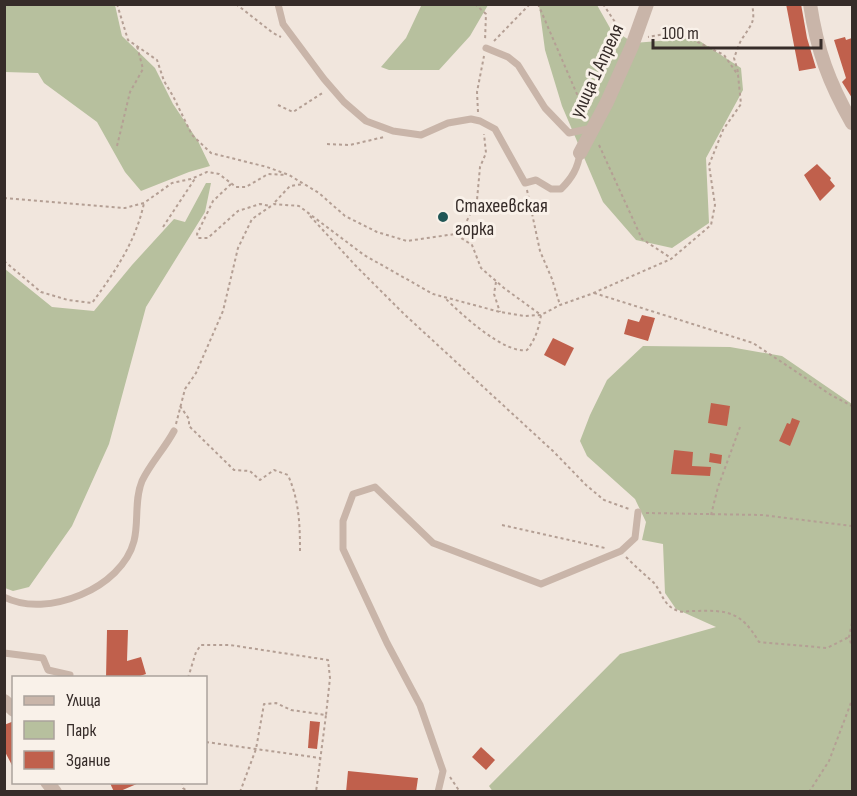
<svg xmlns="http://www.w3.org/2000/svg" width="857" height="796" viewBox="0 0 857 796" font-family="'Sofia Sans Condensed',sans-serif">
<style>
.green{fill:#b7c09e}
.building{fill:#c0604c}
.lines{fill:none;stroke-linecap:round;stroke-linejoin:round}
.path{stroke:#b49f94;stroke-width:2;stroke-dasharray:3 3;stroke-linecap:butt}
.lane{stroke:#c9b5a9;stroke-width:7}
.street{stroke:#c9b5a9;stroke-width:14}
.poi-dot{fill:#205656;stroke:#f9f1e9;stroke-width:2}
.labels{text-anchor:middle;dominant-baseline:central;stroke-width:6;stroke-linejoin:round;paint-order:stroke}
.street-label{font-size:20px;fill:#362c29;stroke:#f9f1e9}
.poi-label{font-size:20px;fill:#362c29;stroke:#f9f1e9;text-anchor:start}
</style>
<rect width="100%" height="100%" fill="#f1e6dd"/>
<g class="green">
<polygon points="5,4 115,5 122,36 155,68 173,104 198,141 210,166 189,172 141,191 125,172 97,122 44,83 38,73 5,72"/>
<polygon points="422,4 488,5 470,36 439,70 389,70 381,67 406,38"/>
<polygon points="539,5 597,5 610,28 634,43 695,38 741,68 743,90 706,158 709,223 672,248 636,240 603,202 562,106 545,50"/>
<polygon points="206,183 211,183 205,212 146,307 109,444 72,526 29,587 13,591 5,588 5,269 52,307 94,311 132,265 174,219 185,222"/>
<polygon points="643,346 730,347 782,356 852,404 852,791 493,792 489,786 620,654 716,627 676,609 665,593 663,544 642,540 646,522 635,499 587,456 580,441 590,415 607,380"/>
</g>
<g class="building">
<polygon points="786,4 801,4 807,38 816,68 799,71"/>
<polygon points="845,37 846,40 852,38 852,98 842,82 846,78 834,40"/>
<polygon points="817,164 831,178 830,180 835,186 820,201 804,175"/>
<polygon points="642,315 655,318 648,341 624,334 628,319 639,322"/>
<polygon points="553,338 574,348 565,366 544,355"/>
<polygon points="711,403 730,406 727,426 708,423"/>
<polygon points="792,418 800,421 790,446 779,441 787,423 790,424"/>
<polygon points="674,450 693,452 692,466 711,467 710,476 671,474"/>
<polygon points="710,453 722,455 721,464 709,462"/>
<polygon points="107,630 128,630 127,661 141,657 146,674 134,678 106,678"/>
<polygon points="14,721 14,769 4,750 4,725"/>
<polygon points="310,721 320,722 317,749 308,748"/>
<polygon points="481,747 495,760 486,770 472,757"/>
<polygon points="348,771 418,778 416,792 346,792"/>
<polygon points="110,783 139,783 118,792 114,792"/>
</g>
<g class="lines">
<g class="path">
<path d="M117,4L128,40L157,60L164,81L173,96L192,135L211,153L267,167L289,175L319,193L345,216L377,232L407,241L455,234L472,245L481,268L504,288L541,315C539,328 535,340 527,350C504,354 461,314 445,298"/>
<polyline points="236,4 273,33 281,37"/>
<polyline points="475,4 486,14 485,41"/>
<polyline points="538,4 586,115"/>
<polyline points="603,4 623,34"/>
<polyline points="494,41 530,4"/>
<path d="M738,72L734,58C737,51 739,42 744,36C753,22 755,21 752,4"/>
<polyline points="278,105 293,112 324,92"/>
<polyline points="478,112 477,92 484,56"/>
<polyline points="327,144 350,145 384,137"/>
<polyline points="599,145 642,239 671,258"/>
<polyline points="117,146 130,92 143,69 137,46"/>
<polyline points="231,184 213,201 197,234 198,238 208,238 238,211 260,204 271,206"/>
<polyline points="527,190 540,251 552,279 560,305"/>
<polyline points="4,198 125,208 144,203 172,183 191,179 207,172 219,174 236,187 246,187 268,174 286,175"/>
<polyline points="275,202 290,186 304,184"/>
<polyline points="310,216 355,265 404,314 554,452 586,485 604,500 629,509"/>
<polyline points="163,227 196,177"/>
<polyline points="459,237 477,200 480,167 486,153 484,134"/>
<path d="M4,261L41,292L68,300L92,303C115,272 136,241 144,203"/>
<polyline points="496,282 494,294 500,312"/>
<polyline points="594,293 753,343 831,395 852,406"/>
<path d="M180,406L189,419V426L234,470L250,471L260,480L274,470L288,475C299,500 300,524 300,551"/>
<polyline points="176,424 185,389 196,373 223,311 238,248 252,219 274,204 299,206 364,255 433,294 500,312 524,316 541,315 560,305 591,294 671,259 711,225 715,205 709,165 723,130 741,104 738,75 724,55 677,32 648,37"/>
<polyline points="646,513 762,515 852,526"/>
<polyline points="711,515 718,487 740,427"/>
<polyline points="502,525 605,548"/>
<path d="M626,557C635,566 644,574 653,582C662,591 662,604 676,610C680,613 688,611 694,611C727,610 741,611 759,642L827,648L849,637"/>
<polyline points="852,623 849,637 852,647"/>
<polyline points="188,678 196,652 201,645 230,645 328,660 330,678 326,715"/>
<polyline points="206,742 320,758"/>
<polyline points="450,777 460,792"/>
<polyline points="182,782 183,788 188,792"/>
<polyline points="240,792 256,749 264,704 276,703 291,710 326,715 316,792"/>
<polyline points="809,792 829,761 852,700"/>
</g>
<g class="lane">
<path d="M278,4L283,24L324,79L344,102L366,121L393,131L421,135L448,123L471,119L480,121L495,129L525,183L536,180L551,189H561C572,178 578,168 580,153"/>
<polyline points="486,48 508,57 518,65 545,108 569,133 592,128"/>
<path d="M4,597C47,619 122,588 134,541C139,522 134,500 142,481C150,464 165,448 174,431"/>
<polyline points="4,653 43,658 48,670 70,675"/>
<polyline points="438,792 443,771 420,705 387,643 343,549 343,521 353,494 375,487 433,543 541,584 621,551 635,538 638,512"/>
</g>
<g class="street">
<path d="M810,4C817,50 829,83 852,123"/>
<polyline points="580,153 607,102 632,46 647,4"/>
<polyline points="4,701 14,710"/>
<polyline points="47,782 55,792"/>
</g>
</g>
<circle class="poi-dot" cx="443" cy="217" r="6"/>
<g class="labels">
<g class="street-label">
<text transform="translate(597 71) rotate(-65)">улица 1 Апреля</text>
</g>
<g class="poi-label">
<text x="455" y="206">Стахеевская<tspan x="455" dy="23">горка</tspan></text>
</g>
</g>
<rect width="857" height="796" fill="none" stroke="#362c29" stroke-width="12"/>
<rect x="12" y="676" width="195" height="108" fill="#f9f1e9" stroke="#aba29c" stroke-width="1.5"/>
<rect x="24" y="696" width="30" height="9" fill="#c9b5a9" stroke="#aba29c" stroke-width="1.5"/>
<text x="66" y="706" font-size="18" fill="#362c29">Улица</text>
<rect x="24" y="721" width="30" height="18" fill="#b7c09e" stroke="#aba29c" stroke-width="1.5"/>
<text x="66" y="736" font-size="18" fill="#362c29">Парк</text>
<rect x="24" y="751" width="30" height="18" fill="#c0604c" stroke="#aba29c" stroke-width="1.5"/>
<text x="66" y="766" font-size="18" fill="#362c29">Здание</text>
<path d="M653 39v9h168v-9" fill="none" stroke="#362c29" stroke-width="3"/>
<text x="662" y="39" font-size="18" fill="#362c29" stroke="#f9f1e9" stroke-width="4.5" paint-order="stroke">100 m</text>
</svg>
